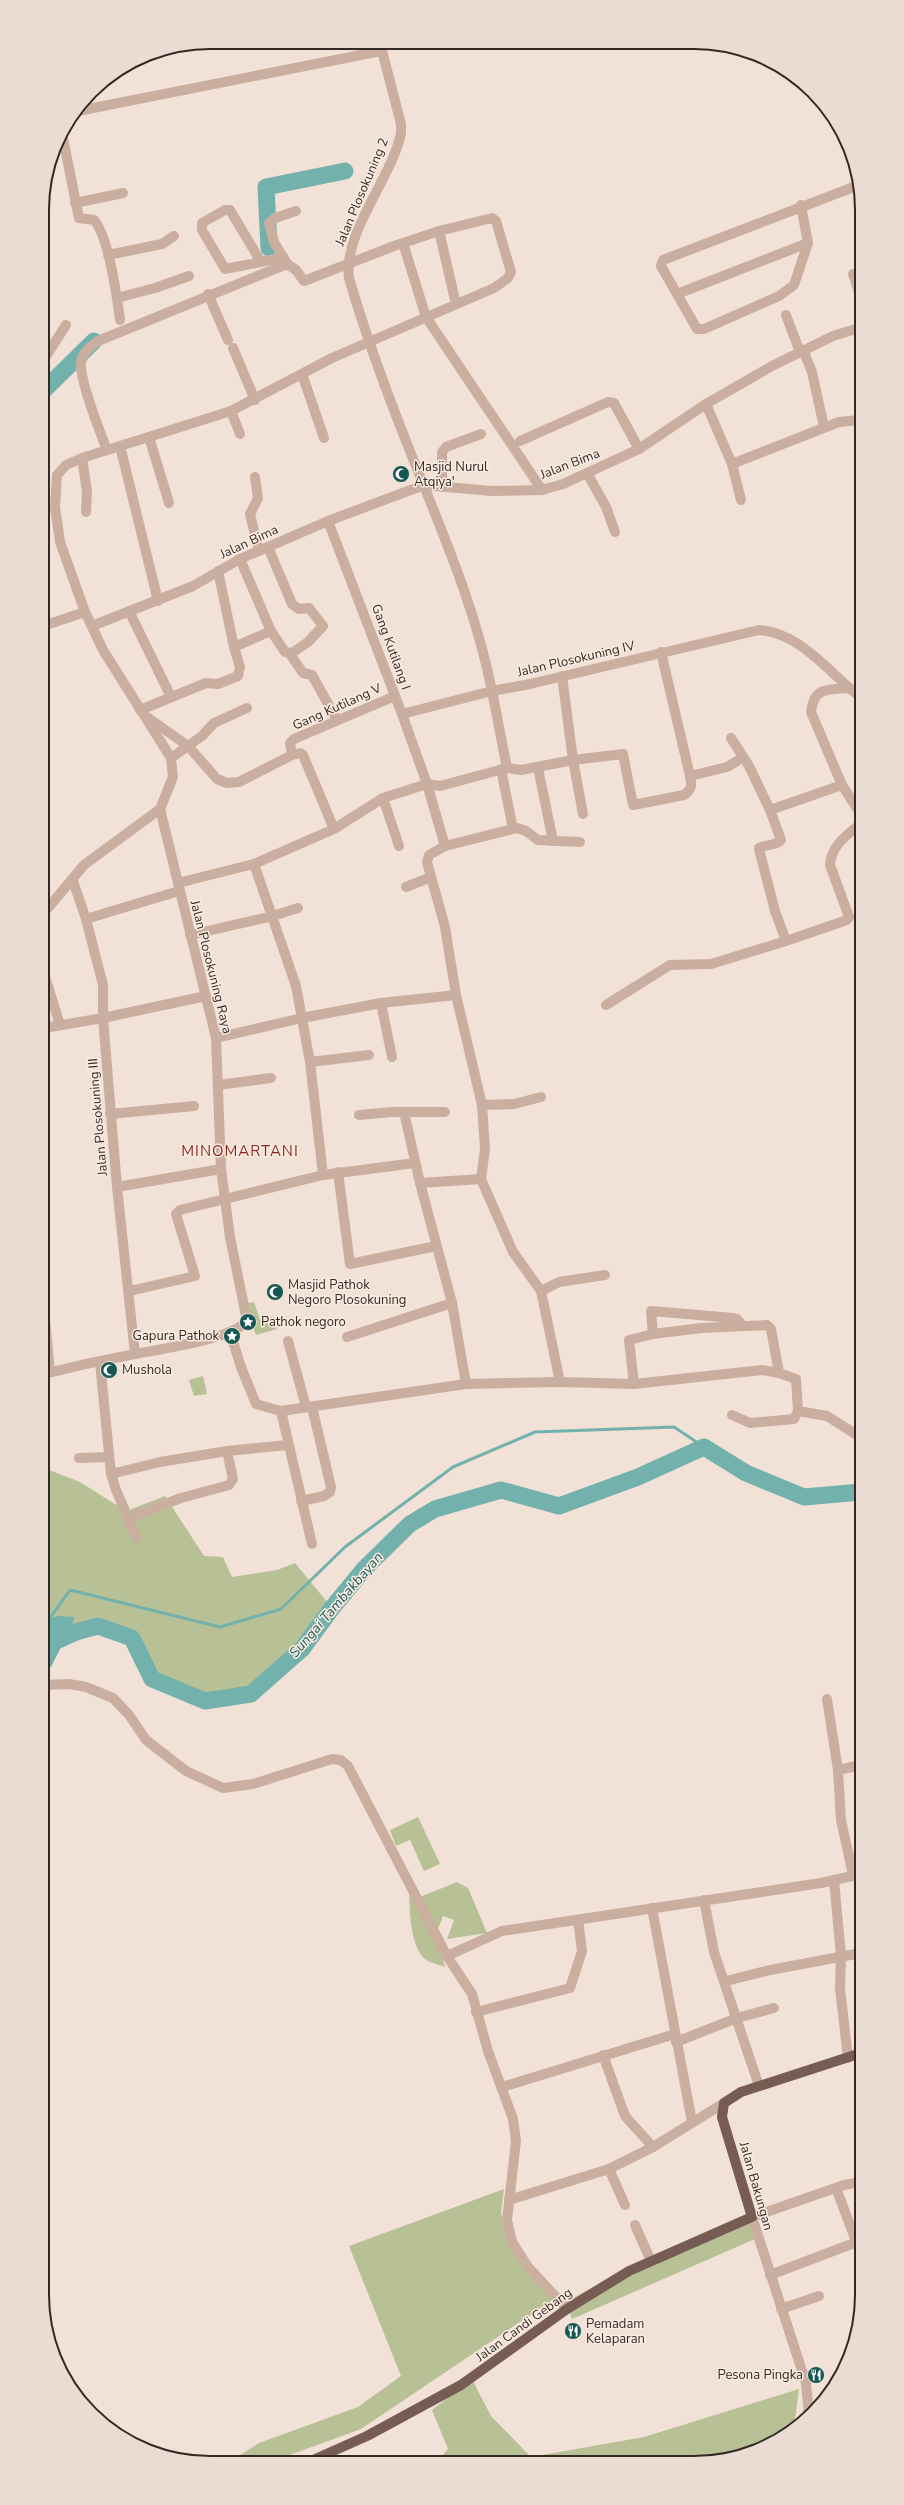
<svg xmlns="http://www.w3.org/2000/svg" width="904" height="2505" viewBox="0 0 904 2505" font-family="'Nunito Sans',sans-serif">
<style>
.green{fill:#b8c195}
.water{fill:#73b1ac}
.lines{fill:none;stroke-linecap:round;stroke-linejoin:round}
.stream{stroke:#73b1ac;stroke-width:3}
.river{stroke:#73b1ac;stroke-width:17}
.minor{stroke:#caafa1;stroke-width:10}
.major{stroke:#775c54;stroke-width:10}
.labels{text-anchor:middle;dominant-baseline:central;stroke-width:3;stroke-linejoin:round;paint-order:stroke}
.street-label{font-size:13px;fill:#342824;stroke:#faece2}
.poi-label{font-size:13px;fill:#342824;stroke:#faece2;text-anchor:start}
.water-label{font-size:14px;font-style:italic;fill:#185854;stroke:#faece2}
.quarter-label{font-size:15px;letter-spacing:1px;fill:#882619;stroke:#faece2}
.rim{fill:none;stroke:#342824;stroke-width:2}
</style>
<rect width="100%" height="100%" fill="#f2e1d6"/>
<g class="green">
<polygon points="254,1302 260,1320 273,1317 277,1329 256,1335 245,1304"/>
<polygon points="203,1376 207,1394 194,1396 189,1380"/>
<polygon points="44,1468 80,1482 126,1511 165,1496 204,1556 223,1557 232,1577 277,1570 295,1563 328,1603 299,1644 248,1688 201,1697 154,1677 135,1635 94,1621 51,1636 44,1647"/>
<polygon points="418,1817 440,1864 424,1871 410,1840 396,1846 390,1830"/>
<polygon points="457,1882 468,1888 487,1933 447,1939 454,1920 443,1916 436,1934 420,1897"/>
<path d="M409,1894L440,1946L445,1967C440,1965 430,1963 425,1959C410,1946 410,1912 409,1894Z"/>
<polygon points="504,2189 501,2213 509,2241 554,2299 361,2429 276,2460 232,2460 259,2443 358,2407 401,2376 349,2246"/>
<polygon points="748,2213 755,2239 572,2319 566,2302 632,2265"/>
<polygon points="472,2379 491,2416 531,2457 644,2437 799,2389 794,2427 778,2440 727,2460 439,2460 448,2449 432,2410"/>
</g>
<polygon class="water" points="58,1616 74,1617 71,1629 51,1636 44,1647 44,1620"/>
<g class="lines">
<polyline class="stream" points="44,1626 70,1590 220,1627 281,1609 345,1547 453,1467 535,1432 674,1427 704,1447"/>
<g class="river">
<polyline points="269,248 266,187 345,171"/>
<polyline points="43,391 94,341"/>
<polyline points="44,1662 54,1642 76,1632 98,1626 132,1638 152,1679 205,1701 251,1694 302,1649 332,1608 365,1568 410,1524 435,1509 501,1490 559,1506 638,1477 704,1447 746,1473 804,1497 861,1492"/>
</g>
<g class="minor">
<polyline points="209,42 209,44"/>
<path d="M380,43L401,124V133C392,178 343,232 349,278C365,333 385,388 406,441C438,523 475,604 492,691L530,684L759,630C801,633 828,672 859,696"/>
<polyline points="78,111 381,51"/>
<path d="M62,133L79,218L94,220C109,237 117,297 120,320"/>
<polyline points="75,203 123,193"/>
<polyline points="801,205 808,243 794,285 779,296 704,329 697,329 661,266 663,260 859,185"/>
<polyline points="439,231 456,304"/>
<polyline points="403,243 426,317 542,490"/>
<polyline points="108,255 162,244 174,236"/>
<polyline points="261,262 225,269 202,230 202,223 225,210 230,210 261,262 283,257"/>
<polyline points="286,262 274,242 269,223 275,218 296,211"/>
<polyline points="853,274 859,292"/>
<polyline points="208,294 228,340"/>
<polyline points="677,294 808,243"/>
<polyline points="117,298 155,288 189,276"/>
<polyline points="786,315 800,352"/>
<polyline points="233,348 255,400"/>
<polyline points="803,350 812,372 824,427"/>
<polyline points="43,361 66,325"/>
<polyline points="302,374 324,438"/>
<polyline points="706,404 732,464 741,500"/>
<polyline points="231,411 240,434"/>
<polyline points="149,437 169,503"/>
<polyline points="520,441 608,402 614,403 639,449"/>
<polyline points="120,446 158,601"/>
<polyline points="82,458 87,492 86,512"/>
<polyline points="732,464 839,422 859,420"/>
<polyline points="587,473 606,507 615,532"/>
<polyline points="255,477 258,498 250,514 259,551"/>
<polyline points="442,487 442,452 446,447 481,434"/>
<polyline points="328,521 402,714 427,784 445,846 429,855 427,862 445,927 456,995 482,1105 485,1149 481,1179 513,1252 541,1291 560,1382"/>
<polyline points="240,559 271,631 285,652 292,653 308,642 323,626 309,608 299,609 292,604 268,547"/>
<polyline points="218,571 234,647"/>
<polyline points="129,611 171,697"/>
<polyline points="43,626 85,612"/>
<polyline points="92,626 193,586 240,559 328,521 424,485 492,491 542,490 563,484 639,449 706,404 772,366 833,336 859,328"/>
<polyline points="290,654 303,673 312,675 337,720"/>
<path d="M850,688C828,690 814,686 811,712L842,785L860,813"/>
<polyline points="140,710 206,683 218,684 238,676 240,667 234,647 271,631"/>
<polyline points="147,717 188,746 217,779 227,783 239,782 292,755 290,743 294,739 395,696"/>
<polyline points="731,738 749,766 770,810"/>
<polyline points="292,755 300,753 303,755 334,829"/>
<polyline points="171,758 202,736 214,723 247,708"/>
<polyline points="507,768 521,770 573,760 562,676"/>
<polyline points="538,768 553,841"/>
<polyline points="501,769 513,829"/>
<polyline points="690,776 727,767 742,758"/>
<path d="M842,785L770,810L781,840C776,846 766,844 759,848L760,853L775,911L786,941L847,920L849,917L830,865C831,846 846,836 860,824"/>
<polyline points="383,798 399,846"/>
<path d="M583,814L573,760L623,754L633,805L684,795C692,789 692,785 690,776L661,652"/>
<polyline points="445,846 517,828 526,831 538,840 580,842"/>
<polyline points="254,864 296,986 310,1062 323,1175"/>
<polyline points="73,881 86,919 103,985 103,1018 117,1187 135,1354"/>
<polyline points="178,883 254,864 334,829 383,798 427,784 440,786 507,768 492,691 402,714"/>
<polyline points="406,887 431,877"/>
<polyline points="43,914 84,865 160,809"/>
<polyline points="86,919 179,891"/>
<polyline points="190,935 273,916 298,908"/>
<polyline points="43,970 60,1025"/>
<polyline points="381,1003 392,1057"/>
<polyline points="606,1005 670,965 711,964 786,941"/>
<polyline points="44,1028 103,1018 206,996"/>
<polyline points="216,1038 302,1018 381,1003 456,995"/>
<polyline points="310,1062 369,1055"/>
<polyline points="218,1085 271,1078"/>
<polyline points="482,1105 514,1104 541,1097"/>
<polyline points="404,1112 420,1183 452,1303 466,1384"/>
<polyline points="110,1114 194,1106"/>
<polyline points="359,1115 392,1112 445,1112"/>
<polyline points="338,1172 350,1264 436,1246"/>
<polyline points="420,1183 481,1179"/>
<polyline points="117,1187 221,1169"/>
<polyline points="130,1291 195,1276 176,1214 180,1210 323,1175 415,1163"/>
<polyline points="541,1291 559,1282 605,1275"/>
<polyline points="44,1309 50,1372"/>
<polyline points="230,1332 241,1367 256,1404 281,1411 466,1384 560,1382 634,1384 762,1370 779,1373 796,1379 798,1411 827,1416 860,1437"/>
<polyline points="653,1334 651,1311 733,1318 737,1319 743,1326"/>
<polyline points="347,1337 452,1303"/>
<polyline points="288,1341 306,1407"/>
<polyline points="100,1362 111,1474 116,1490 128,1518 181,1498 229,1485 233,1479 227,1451 288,1445"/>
<path d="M44,1374C71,1367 98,1361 125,1356C153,1350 226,1341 246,1322V1316L230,1237L221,1169L216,1038L160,809L173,777L171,758L103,650L85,612L60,542L55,507L57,475L66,465L82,458L231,411L332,358L494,288L508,278L511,272L496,221L492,218L439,231L394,246L304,281L296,270L287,264L98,341C91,346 83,352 81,362C79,379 100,432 107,450"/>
<polyline points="634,1384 629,1340 653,1334 701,1328 767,1325 771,1329 779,1373"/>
<polyline points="281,1411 312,1544"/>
<polyline points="732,1415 750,1423 794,1419 798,1411"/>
<polyline points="79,1458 108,1457"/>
<polyline points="111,1474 160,1462 227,1451"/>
<polyline points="301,1501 324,1496 330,1492 331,1487 312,1407"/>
<polyline points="128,1518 137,1538"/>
<polyline points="44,1685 69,1684 86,1687 113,1698 129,1715 146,1740 186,1771 223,1788 253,1784 332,1759 341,1760 348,1766 447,1956 472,1994 488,2051 513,2119 516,2141 507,2220 512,2242 528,2267 567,2309"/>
<polyline points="827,1699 838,1770 841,1820 853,1875"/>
<polyline points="838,1770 861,1765"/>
<polyline points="834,1880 841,1956 840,1988 848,2058"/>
<polyline points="704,1900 714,1952 759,2086"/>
<polyline points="652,1908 692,2122"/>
<polyline points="447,1956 502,1931 821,1883 861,1874"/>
<polyline points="726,1981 770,1970 861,1953"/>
<polyline points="476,2012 570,1988 582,1951 578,1920"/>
<polyline points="676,2042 737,2018 774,2008"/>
<polyline points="603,2055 625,2116 653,2147"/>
<polyline points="502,2087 675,2034"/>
<polyline points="609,2169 625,2205"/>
<polyline points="836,2188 856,2241"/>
<polyline points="509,2200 609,2169 653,2147 724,2103"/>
<polyline points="635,2225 651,2261"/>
<polyline points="770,2275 862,2240"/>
<polyline points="781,2309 819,2296"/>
<polyline points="809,2415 806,2383 752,2217 844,2185 861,2182"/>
</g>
<polyline class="major" points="313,2460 367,2436 461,2385 567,2309 629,2271 752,2217 722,2117 724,2103 741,2092 861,2053"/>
</g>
<defs>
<g id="mosque-disc" transform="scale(0.9)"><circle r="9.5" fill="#185854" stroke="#faece2"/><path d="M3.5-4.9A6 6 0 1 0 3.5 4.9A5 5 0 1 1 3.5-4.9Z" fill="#fff"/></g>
<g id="sight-disc" transform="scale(0.9)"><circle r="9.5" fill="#185854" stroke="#faece2"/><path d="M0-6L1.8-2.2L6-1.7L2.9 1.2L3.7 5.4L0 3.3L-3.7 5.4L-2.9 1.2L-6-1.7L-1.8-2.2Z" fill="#fff"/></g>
<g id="restaurant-disc" transform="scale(0.9)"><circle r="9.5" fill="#185854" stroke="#faece2"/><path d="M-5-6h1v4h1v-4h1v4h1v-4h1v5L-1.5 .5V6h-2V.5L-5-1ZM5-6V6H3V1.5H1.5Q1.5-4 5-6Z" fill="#fff"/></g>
</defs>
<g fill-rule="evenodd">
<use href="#mosque-disc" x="401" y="474"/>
<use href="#mosque-disc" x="275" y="1292"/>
<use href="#sight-disc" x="248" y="1322"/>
<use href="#sight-disc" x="232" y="1336"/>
<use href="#mosque-disc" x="109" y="1370"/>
<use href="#restaurant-disc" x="573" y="2331"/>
<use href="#restaurant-disc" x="816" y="2375"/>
</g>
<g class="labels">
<g class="street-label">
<text transform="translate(362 192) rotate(-67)">Jalan Plosokuning 2</text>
<text transform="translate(570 464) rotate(-21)">Jalan Bima</text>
<text transform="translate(249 542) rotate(-25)">Jalan Bima</text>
<text transform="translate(391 647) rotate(70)">Gang Kutilang I</text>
<text transform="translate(576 659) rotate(-13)">Jalan Plosokuning IV</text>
<text transform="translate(337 707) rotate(-24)">Gang Kutilang V</text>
<text transform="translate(211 967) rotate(76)">Jalan Plosokuning Raya</text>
<text transform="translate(98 1117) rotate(-95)">Jalan Plosokuning III</text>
<text transform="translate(756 2186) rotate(74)">Jalan Bakungan</text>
<text transform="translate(524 2325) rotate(-36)">Jalan Candi Gebang</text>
</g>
<g class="poi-label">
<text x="414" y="467">Masjid Nurul<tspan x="414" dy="15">Atqiya'</tspan></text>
<text x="288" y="1285">Masjid Pathok<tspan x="288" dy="15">Negoro Plosokuning</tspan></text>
<text x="261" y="1322">Pathok negoro</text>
<text x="219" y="1336" text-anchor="end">Gapura Pathok</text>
<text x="122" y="1370">Mushola</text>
<text x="586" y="2324">Pemadam<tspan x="586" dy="15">Kelaparan</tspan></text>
<text x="803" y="2375" text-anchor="end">Pesona Pingka</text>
</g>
<g class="water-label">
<text transform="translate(336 1605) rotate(-49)">Sungai Tambakbayan</text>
</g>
<g class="quarter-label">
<text x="240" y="1151">MINOMARTANI</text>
</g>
</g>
<path d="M0 0H904V2505H0ZM210 49H694A161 161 0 0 1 855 210V2295A161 161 0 0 1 694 2456H210A161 161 0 0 1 49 2295V210A161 161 0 0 1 210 49Z" fill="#eadcd3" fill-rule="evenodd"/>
<path class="rim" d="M210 49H694A161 161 0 0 1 855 210V2295A161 161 0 0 1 694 2456H210A161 161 0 0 1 49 2295V210A161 161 0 0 1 210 49Z"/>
</svg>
